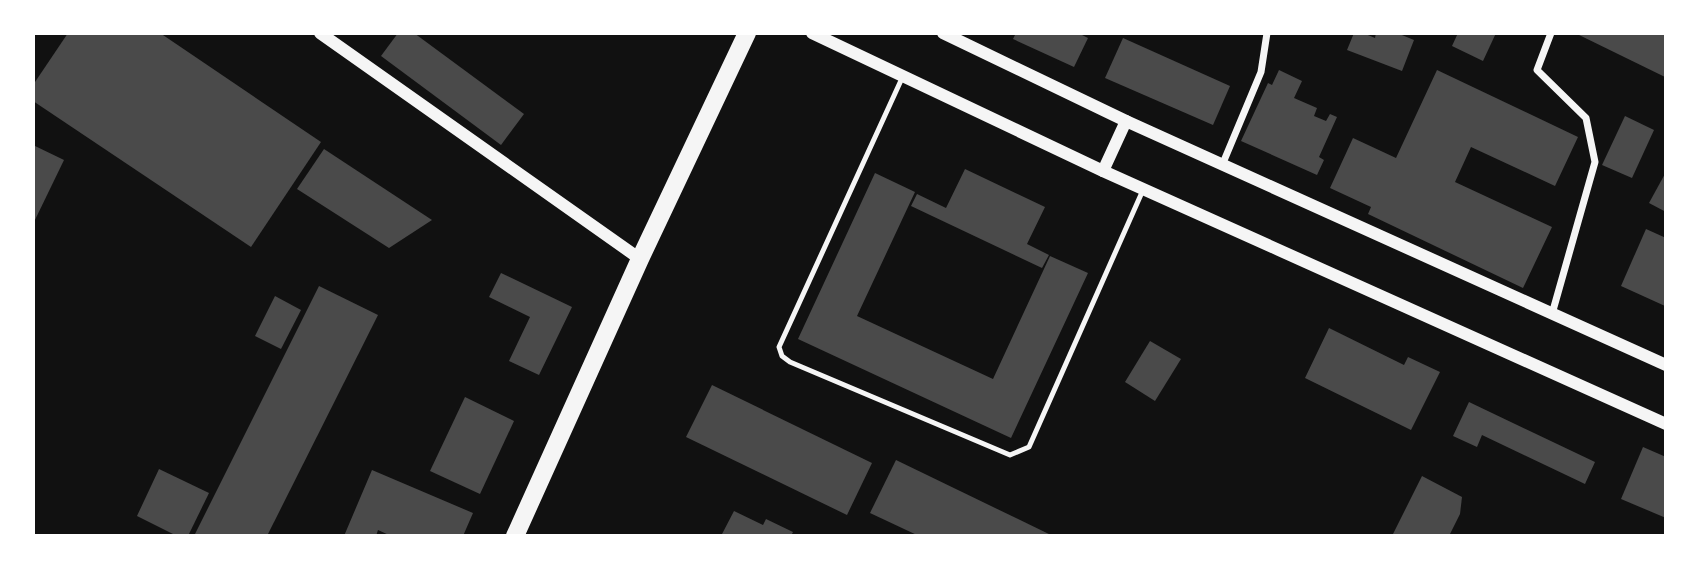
<svg xmlns="http://www.w3.org/2000/svg" width="1699" height="569" viewBox="0 0 1699 569" font-family="Cabin,sans-serif">
<style>
.building{fill:#4a4a4a}
.lines{fill:none;stroke-linecap:round;stroke-linejoin:round}
.service{stroke:#f5f5f5;stroke-width:5}
.minor{stroke:#f5f5f5;stroke-width:7}
.tertiary{stroke:#f5f5f5;stroke-width:12}
.primary{stroke:#f5f5f5;stroke-width:18}
</style>
<rect width="100%" height="100%" fill="#111"/>
<g class="building">
<polygon points="68,33 160,33 321,142 251,247 33,101 33,85"/>
<polygon points="398,33 414,33 524,114 501,145 381,56"/>
<polygon points="1016,33 1078,33 1088,38 1074,67 1013,39"/>
<polygon points="1354,33 1363,33 1375,38 1376,33 1397,33 1414,40 1402,71 1347,50"/>
<polygon points="1458,33 1496,33 1483,61 1452,46"/>
<polygon points="1575,33 1666,33 1666,74 1665,77"/>
<polygon points="1123,38 1230,86 1213,125 1105,78"/>
<polygon points="1279,70 1302,81 1294,98 1317,108 1314,116 1326,121 1330,114 1337,117 1319,157 1324,160 1317,175 1241,141 1268,83 1272,85"/>
<polygon points="1437,70 1578,137 1555,186 1471,147 1455,182 1552,227 1523,288 1368,214 1371,207 1330,188 1353,138 1396,158"/>
<polygon points="1625,116 1654,130 1632,178 1602,165"/>
<polygon points="33,145 64,160 33,224"/>
<polygon points="324,149 432,220 389,248 297,189"/>
<polygon points="965,169 1045,207 1027,244 1049,255 1042,268 911,206 917,194 946,208"/>
<polygon points="1666,172 1666,212 1649,203"/>
<polygon points="875,173 915,192 857,316 993,379 1050,256 1088,273 1011,438 798,339"/>
<polygon points="1646,229 1666,238 1665,306 1621,286"/>
<polygon points="501,273 572,307 539,375 509,361 530,317 489,297"/>
<polygon points="319,286 378,315 267,536 194,536"/>
<polygon points="275,296 301,310 281,349 255,336"/>
<polygon points="1329,328 1404,365 1408,357 1440,372 1411,430 1305,378"/>
<polygon points="1150,341 1181,359 1155,401 1125,382"/>
<polygon points="712,385 872,463 847,515 686,437"/>
<polygon points="465,397 514,421 480,494 430,471"/>
<polygon points="1469,402 1595,462 1585,484 1482,435 1477,447 1453,436"/>
<polygon points="1643,447 1666,457 1666,518 1621,499"/>
<polygon points="896,460 1053,536 919,536 870,513"/>
<polygon points="159,469 209,493 188,536 177,536 137,516"/>
<polygon points="372,470 473,513 463,536 391,536 378,530 376,536 344,536"/>
<polygon points="1422,476 1462,497 1460,514 1449,536 1392,536"/>
<polygon points="734,511 763,525 766,519 793,532 791,536 721,536"/>
</g>
<g class="lines">
<polyline class="service" points="903,76 779,347 782,356 790,362 1010,455 1029,447 1143,190"/>
<g class="minor">
<polyline points="1551,33 1537,70 1586,118 1595,162 1552,314"/>
<polyline points="1223,163 1261,72 1267,33"/>
</g>
<g class="tertiary">
<polyline points="320,33 640,259"/>
<polyline points="812,33 1103,171 1666,424"/>
<polyline points="943,33 1126,121 1666,365"/>
<polyline points="1103,171 1126,121"/>
</g>
<polyline class="primary" points="515,536 640,259 747,33"/>
</g>
<rect width="1699" height="569" fill="none" stroke="#ffffff" stroke-width="70"/>
</svg>
